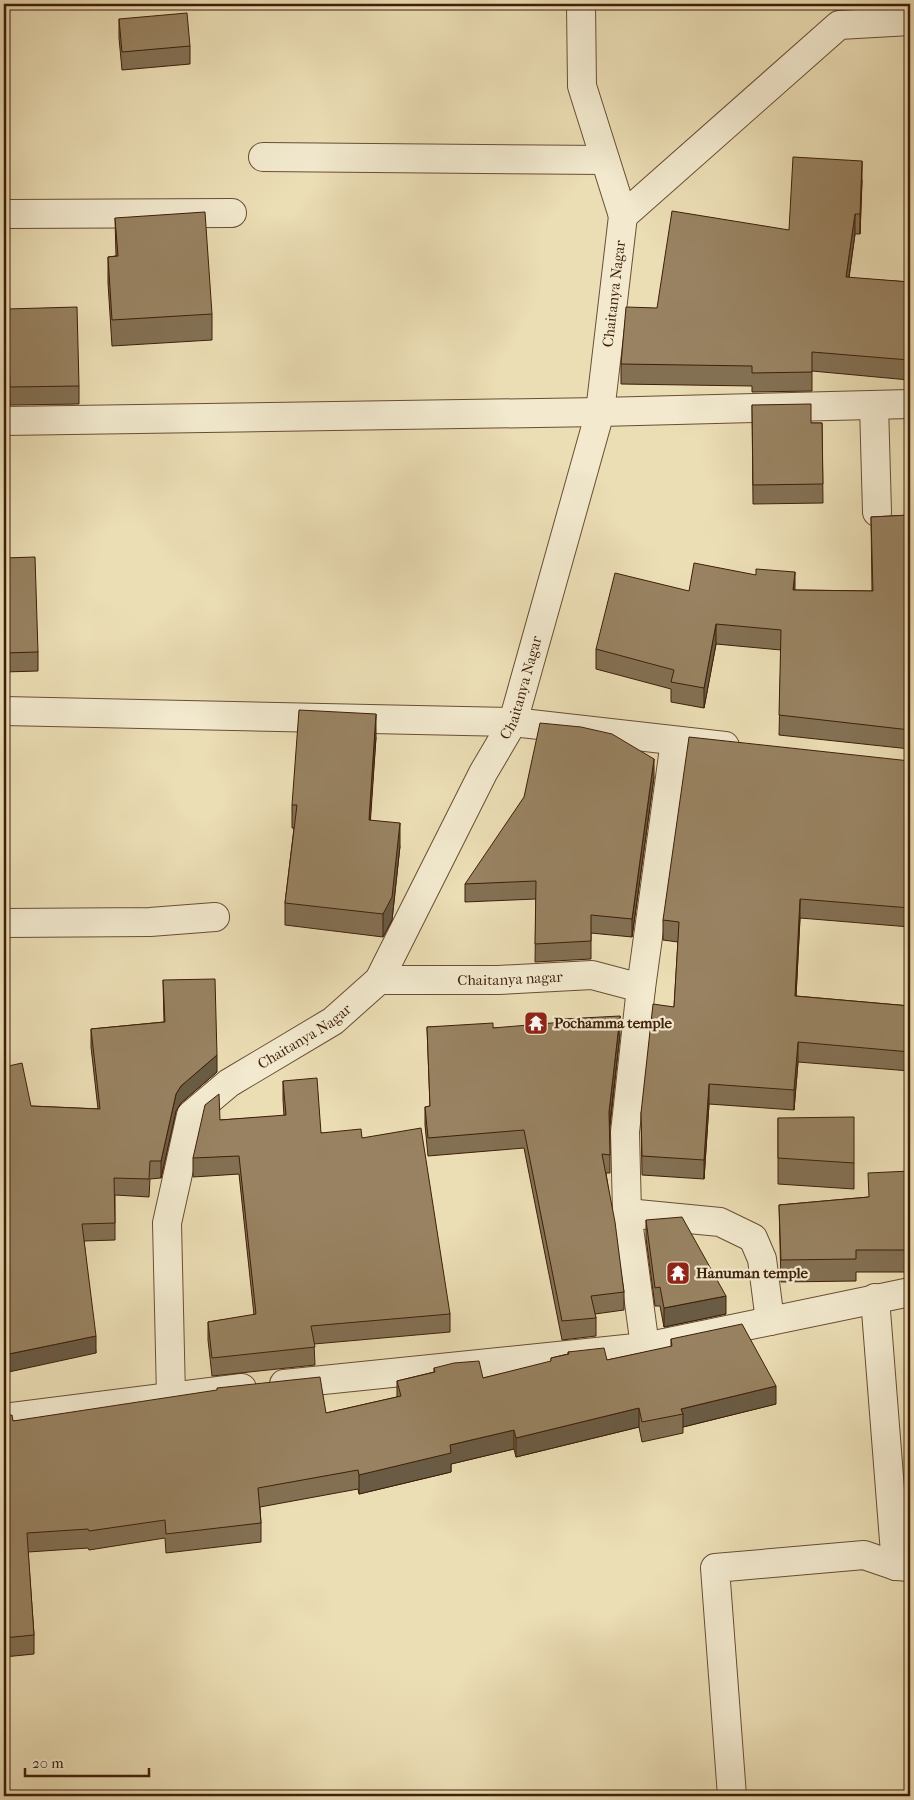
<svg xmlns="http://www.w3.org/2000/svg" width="914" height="1800" viewBox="0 0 914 1800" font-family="'IM FELL French Canon',serif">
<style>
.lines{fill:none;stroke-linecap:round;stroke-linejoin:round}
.minor-casing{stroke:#694e33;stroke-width:30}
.minor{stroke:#f2e9ce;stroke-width:28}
.wall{fill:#837053;stroke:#3e1f08}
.shaded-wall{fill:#6a5b44;stroke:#3e1f08}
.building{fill:#988261;stroke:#3e1f08}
.labels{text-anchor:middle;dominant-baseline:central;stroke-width:4.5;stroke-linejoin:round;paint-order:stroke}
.street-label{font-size:15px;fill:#3e1f08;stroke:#f2e9ce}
.poi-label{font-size:15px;font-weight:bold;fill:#3e1f08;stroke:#f2e9ce;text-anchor:start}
</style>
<rect width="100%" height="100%" fill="#ebddb4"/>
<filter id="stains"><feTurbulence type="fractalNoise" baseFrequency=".004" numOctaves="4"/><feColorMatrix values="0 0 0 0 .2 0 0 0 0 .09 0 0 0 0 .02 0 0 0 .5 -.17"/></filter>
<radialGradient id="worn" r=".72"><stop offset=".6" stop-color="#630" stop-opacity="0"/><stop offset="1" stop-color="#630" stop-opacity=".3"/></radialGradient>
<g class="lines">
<g class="minor-casing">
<g id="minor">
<polyline points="581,4 582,86 623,216"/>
<polyline points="263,157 605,160"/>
<polyline points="4,214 232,213"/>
<polyline points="874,405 877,512"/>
<polyline points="4,421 600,412 910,404"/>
<polyline points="4,711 513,722 725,746"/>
<polyline points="4,923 150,922 215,917"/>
<path id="s1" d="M379,980H498L592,975L641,988"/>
<polyline points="627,1213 720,1222 753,1238 762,1259 770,1321"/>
<polyline points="875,1298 896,1566"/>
<polyline points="645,1347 627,1213 625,1132 641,988 675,741"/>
<polyline points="284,1384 645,1347 910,1292"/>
<path id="s2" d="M171,1396L167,1223L191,1115L229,1083L333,1021L379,980L483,773L513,722L600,412L623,216L839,25L910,21"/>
<polyline points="4,1418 242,1388"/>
<polyline points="732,1796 715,1568 864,1555 896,1566 910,1567"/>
</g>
</g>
<use href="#minor" class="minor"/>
</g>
<g class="wall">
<polygon points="846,4 910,4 910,6 846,9"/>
<polygon points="119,19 190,46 190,64 122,70 119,38"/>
<polygon points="862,180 860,234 855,234 849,278 910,282 910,389 909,388 909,380 812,371 812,391 752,392 752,386 621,384 621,364 657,308 789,230"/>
<polygon points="115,218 212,314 212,340 112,346 108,283 108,257 116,256"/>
<polygon points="7,309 79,386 79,404 10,405"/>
<polygon points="752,405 811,423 822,423 823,503 753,504"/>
<polygon points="910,515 910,749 779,735 781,650 716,644 704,708 671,702 671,689 596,669 596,649 689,591 795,590 872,591 871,517"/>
<polygon points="4,558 38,652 38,671 4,672"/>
<polygon points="376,737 370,820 400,846 392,920 383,937 285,925 285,903 294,828 292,828 292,805"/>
<polygon points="908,761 910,761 910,927 800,918 796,996 910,1006 910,1071 798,1062 794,1110 709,1104 704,1179 642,1175 641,1113 674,1007 678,942 663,940 663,920"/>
<polygon points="654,777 632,937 591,933 591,959 535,962 536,899 465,902 465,884"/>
<polygon points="163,980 217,1072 181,1103 176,1111 161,1178 150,1179 149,1197 115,1195 115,1240 84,1241 96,1353 31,1106 98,1109 91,1047 91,1029 164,1022"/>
<polygon points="427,1027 493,1028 620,1034 610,1127 610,1173 606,1173 624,1292 624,1310 595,1314 596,1318 596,1336 562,1340 524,1148 428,1156 425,1125 425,1107 430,1106"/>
<polygon points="283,1081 321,1133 362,1138 450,1314 450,1332 314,1344 315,1365 212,1376 208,1340 208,1322 254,1315 239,1174 193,1177 193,1158 220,1120 284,1116 283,1099"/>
<polygon points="778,1118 854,1163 854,1189 778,1184"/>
<polygon points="910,1171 910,1272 856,1272 856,1281 781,1282 779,1205 869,1197"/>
<polygon points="646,1220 726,1314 664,1327 660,1306 655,1306 646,1238"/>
<polygon points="671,1339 776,1404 683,1427 683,1433 642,1442 639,1427 516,1457 514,1449 451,1464 451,1472 359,1494 358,1489 260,1507 261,1523 261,1542 166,1553 165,1538 89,1550 88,1548 28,1552 34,1635 34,1654 4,1657 4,1416 13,1421 326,1413 397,1397 397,1381 434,1372 434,1368 483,1378 551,1362 551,1358 568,1354 568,1352 607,1360 671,1347"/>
</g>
<g class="shaded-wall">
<polygon points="862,161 862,180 860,234 860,214"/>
<polygon points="855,214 855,234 846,297 846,277"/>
<polygon points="795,572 795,591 793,590"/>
<polygon points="716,624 716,644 704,708 704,688"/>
<polygon points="376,714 376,737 369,842 369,820"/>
<polygon points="654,759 654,777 632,937 632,919"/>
<polygon points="400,823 400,846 392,920 383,937 383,914"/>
<polygon points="800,899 800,918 795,1016 795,996"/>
<polygon points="620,1016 620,1034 609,1130 609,1112"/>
<polygon points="798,1042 798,1062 794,1110 794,1090"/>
<polygon points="217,1055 217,1072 181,1103 176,1111 161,1178 161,1161 176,1094 181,1086"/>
<polygon points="709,1084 709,1104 704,1179 704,1160"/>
<polygon points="726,1296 726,1314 664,1327 664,1308"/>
<polygon points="96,1336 96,1353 4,1373 4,1355"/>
<polygon points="776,1386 776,1404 683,1427 683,1414 681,1409"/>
<polygon points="639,1408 639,1427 516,1457 516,1438"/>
<polygon points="514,1430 514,1449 451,1464 451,1472 359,1494 359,1475 450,1445"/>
</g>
<g class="building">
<polygon points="187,13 190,46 122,52 119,19"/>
<polygon points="793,157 862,161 860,214 855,214 846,277 910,282 910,369 909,369 909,360 812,352 812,372 752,373 752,366 621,364 626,307 657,308 672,211 789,230"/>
<polygon points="205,212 212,314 112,320 108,257 118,256 115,218"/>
<polygon points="77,307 79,386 10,387 7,309"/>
<polygon points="811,404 811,423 822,423 823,484 753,485 752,405"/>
<polygon points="910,515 910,730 779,715 781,630 716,624 704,688 671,682 674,670 596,649 615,573 689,591 694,563 756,575 756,569 795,572 793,590 873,591 871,517"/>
<polygon points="35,557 38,652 4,653 4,558"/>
<polygon points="299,710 376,714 369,820 400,823 392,897 383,914 285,903 297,805 292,805"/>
<polygon points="540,723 581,727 612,734 654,759 632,919 591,915 591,941 535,944 536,881 465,884 524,797"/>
<polygon points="689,737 910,761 910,908 800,899 795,996 910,1006 910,1052 798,1042 794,1090 709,1084 704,1160 642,1156 641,1113 653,1004 674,1007 679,922 663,920"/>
<polygon points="215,979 217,1055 181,1086 176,1094 161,1161 150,1161 149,1179 114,1178 115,1223 82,1224 96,1336 4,1355 4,1067 22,1063 31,1106 100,1109 91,1029 165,1022 163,980"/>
<polygon points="620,1016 609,1112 610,1155 602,1154 615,1222 624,1292 591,1296 596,1318 562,1321 524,1130 428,1138 425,1107 430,1106 427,1027 493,1023 493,1028 564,1022 563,1019"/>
<polygon points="317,1078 321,1133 361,1129 362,1138 421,1128 450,1314 311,1326 315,1347 212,1358 208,1322 256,1314 239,1156 193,1158 205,1105 219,1094 220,1120 286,1115 283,1081"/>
<polygon points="854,1117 854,1163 778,1158 778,1118"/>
<polygon points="910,1171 910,1250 856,1250 856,1259 781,1260 779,1205 869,1197 868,1173"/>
<polygon points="682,1217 726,1296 664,1308 660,1287 655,1288 646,1220"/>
<polygon points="742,1324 776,1386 681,1409 683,1414 642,1422 639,1408 516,1438 514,1430 450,1445 451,1453 359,1475 358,1470 258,1488 261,1523 166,1534 165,1520 89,1531 88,1529 27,1533 34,1635 4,1638 4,1416 12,1415 13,1421 217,1390 217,1388 320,1377 326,1413 401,1396 397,1381 435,1372 434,1368 454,1363 479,1361 483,1378 551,1361 551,1358 569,1354 568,1352 604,1348 607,1360 672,1346 671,1339"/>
</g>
<defs>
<g id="temple-square" transform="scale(1.25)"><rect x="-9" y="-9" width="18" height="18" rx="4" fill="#8f2418" stroke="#f2e9ce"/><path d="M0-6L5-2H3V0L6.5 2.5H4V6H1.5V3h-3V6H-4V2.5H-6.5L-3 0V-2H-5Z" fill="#fff"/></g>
</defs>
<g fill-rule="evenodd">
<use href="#temple-square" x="536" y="1023"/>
<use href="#temple-square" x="678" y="1273"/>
</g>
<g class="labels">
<g class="street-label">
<text stroke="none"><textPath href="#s2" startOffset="1248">Chaitanya Nagar</textPath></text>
<text stroke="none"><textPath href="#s2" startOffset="842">Chaitanya Nagar</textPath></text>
<text stroke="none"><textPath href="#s1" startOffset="131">Chaitanya nagar</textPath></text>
<text stroke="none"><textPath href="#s2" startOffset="422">Chaitanya Nagar</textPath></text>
</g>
<g class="poi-label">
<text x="554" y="1023">Pochamma temple</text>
<text x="696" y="1273">Hanuman temple</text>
</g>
</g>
<rect width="914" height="1800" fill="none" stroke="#ebddb4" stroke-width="20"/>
<rect x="5" y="5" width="904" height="1790" fill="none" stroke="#3e1f08" stroke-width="2.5"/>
<rect x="10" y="10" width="894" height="1780" fill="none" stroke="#3e1f08"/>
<path d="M25 1768v8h124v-8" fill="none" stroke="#3e1f08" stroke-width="2.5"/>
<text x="32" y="1768" font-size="15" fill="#3e1f08" stroke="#f2e9ce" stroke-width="4" paint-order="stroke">20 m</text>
<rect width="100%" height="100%" filter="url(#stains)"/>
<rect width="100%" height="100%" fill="url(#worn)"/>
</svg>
